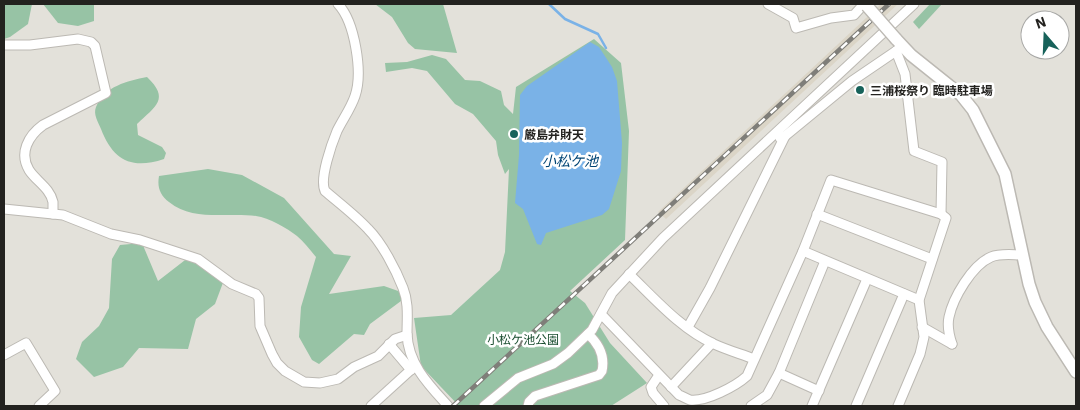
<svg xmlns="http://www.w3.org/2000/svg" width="1080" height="410" viewBox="0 0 1080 410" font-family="'IBM Plex Sans','Noto Sans JP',sans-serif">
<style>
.built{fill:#dbd5c7}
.green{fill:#97c3a5}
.water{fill:#7ab2e7}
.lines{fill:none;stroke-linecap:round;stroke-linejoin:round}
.stream{stroke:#7ab2e7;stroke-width:2.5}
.minor-casing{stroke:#bcb9b3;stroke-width:11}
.tertiary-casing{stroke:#bcb9b3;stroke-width:14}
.minor{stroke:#fff;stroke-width:9}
.tertiary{stroke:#fff;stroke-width:11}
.rail-casing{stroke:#7f7e79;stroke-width:4.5}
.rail{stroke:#fff;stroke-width:2.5;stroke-dasharray:8;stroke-linecap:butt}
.tertiary-bridge-casing{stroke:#bcb9b3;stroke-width:14;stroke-linecap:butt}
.tertiary-bridge{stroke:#fff;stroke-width:11}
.poi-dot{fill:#17625a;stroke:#fff;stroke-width:2}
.labels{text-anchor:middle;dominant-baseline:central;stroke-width:5;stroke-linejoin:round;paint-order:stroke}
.poi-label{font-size:12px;font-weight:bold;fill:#23221f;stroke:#fff;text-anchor:start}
.park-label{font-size:12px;fill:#194d2f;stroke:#fff}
.water-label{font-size:14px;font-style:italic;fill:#004474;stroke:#fff}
</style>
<rect width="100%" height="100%" fill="#e3e1da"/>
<polygon class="built" points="881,4 898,4 666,219 658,212"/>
<g class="green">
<polygon points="4,4 32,4 28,24 10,37 4,39"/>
<polygon points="43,4 94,4 94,21 78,26 58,23"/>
<polygon points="375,4 443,4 457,53 415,49 408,43 392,17"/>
<polygon points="930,4 942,4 919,29 913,22"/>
<polygon points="594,39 621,63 629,131 625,240 570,291 585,303 610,343 647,383 611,406 459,406 421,366 414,318 451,315 500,270 505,252 509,169 505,174 498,155 496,141 473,114 455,104 427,71 412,68 386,72 385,63 407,62 432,55 446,59 465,80 480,81 501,91 504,105 513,114 516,87"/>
<path d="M147,77C170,99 156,106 137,124L138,135L162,147L166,153L164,159C131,170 113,160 101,129C98,122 93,114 96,107C105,86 127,81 147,77Z"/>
<path d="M208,169L242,175L284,198L334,254L351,256L329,294L384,286L401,292V301L370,324L364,335L354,334L319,364L312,360L299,337L301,307L316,257C310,250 304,242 297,236C287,228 269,218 256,216C227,212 194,222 169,202C160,195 157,187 159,176Z"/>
<polygon points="142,243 158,281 189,257 224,280 215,304 196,319 188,349 139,348 123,367 94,377 76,359 82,342 99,326 109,308 112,259 120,245"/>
</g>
<polygon class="water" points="590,42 599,47 612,67 617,81 622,143 621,171 609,209 602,215 546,233 541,245 537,244 523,209 515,203 519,155 520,95 527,86"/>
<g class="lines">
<polyline class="stream" points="549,4 565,19 598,34 606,48"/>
<g class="minor-casing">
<g id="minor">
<path d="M338,4C355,22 363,73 355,96C351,108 343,119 337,131C332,143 319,179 325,191C339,203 355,215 368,229C382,243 396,270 403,288C409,303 407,318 407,334C408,364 429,385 448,406"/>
<polyline points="768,4 793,18 796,28 831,18 854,15 864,4"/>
<path d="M4,45H30L78,39L91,42L95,46L106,93L43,125C28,136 19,153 29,170C36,181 50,188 53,202C53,206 53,210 53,214"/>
<polyline points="896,51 905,74 914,151 942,162 941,214"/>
<polyline points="780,138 785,136 852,81 899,49"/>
<polyline points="4,209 63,215 111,234 140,240 198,259 232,284 256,294 259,298 260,326 272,354 277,363 285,371 304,382 320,383 338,379 354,367 378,356 395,339 407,335"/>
<polyline points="817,214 932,259"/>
<polyline points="803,251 919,300"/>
<path d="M629,274C655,299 681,329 714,344C727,350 741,354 754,359"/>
<path d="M601,314L679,395C682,396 687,399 690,400C706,402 736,386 747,376L803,251L831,180L941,214L946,218L919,300L924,337L920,354L898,406"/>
<polyline points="688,327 710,288 785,136"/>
<polyline points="922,327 952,344"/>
<polyline points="389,344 411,370"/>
<path d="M952,344C949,335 947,326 949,317C953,298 972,265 991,257C1001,253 1012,255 1023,255"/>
<polyline points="4,355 26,343 55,391 39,406"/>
<polyline points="779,373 825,261"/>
<polyline points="659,375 651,387 653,393 664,406"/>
<polyline points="671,387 712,343"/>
<polyline points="371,406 415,366"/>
<polyline points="484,406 518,378 553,364 568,353 592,330 612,293 663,238 914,4"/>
<path d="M528,406L529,402L535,396L599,375L602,371C605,357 599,344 588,334"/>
<polyline points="751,406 767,395 779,373 819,391"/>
<polyline points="812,406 867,279"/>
<polyline points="856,406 904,294"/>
</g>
</g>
<g class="tertiary-casing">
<polyline id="tertiary" points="896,39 911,55 961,95 973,110 1005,174 1029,284 1035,302 1047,327 1076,372"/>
</g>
<use href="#minor" class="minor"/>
<use href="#tertiary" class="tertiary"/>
<g class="rail-casing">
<polyline id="rail" points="453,406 889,4"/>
</g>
<use href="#rail" class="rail"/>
<g class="tertiary-bridge-casing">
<polyline id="tertiary-bridge" points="867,6 896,39"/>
</g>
<use href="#tertiary-bridge" class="tertiary-bridge"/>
</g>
<g class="poi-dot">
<circle cx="860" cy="90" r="5"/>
<circle cx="514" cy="134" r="5"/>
</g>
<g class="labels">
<g class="poi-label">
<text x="870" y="90">三浦桜祭り 臨時駐車場</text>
<text x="524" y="134">厳島弁財天</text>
</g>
<g class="park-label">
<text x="523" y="339">小松ケ池公園</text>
</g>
<g class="water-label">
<text x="570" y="161">小松ケ池</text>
</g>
</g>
<rect width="1080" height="410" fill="none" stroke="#23221f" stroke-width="10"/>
<g transform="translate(1045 35) rotate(341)"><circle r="24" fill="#ffffff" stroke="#a7a7a5"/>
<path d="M0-4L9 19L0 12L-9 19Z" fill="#17625a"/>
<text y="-8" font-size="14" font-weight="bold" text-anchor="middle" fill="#23221f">N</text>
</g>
</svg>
